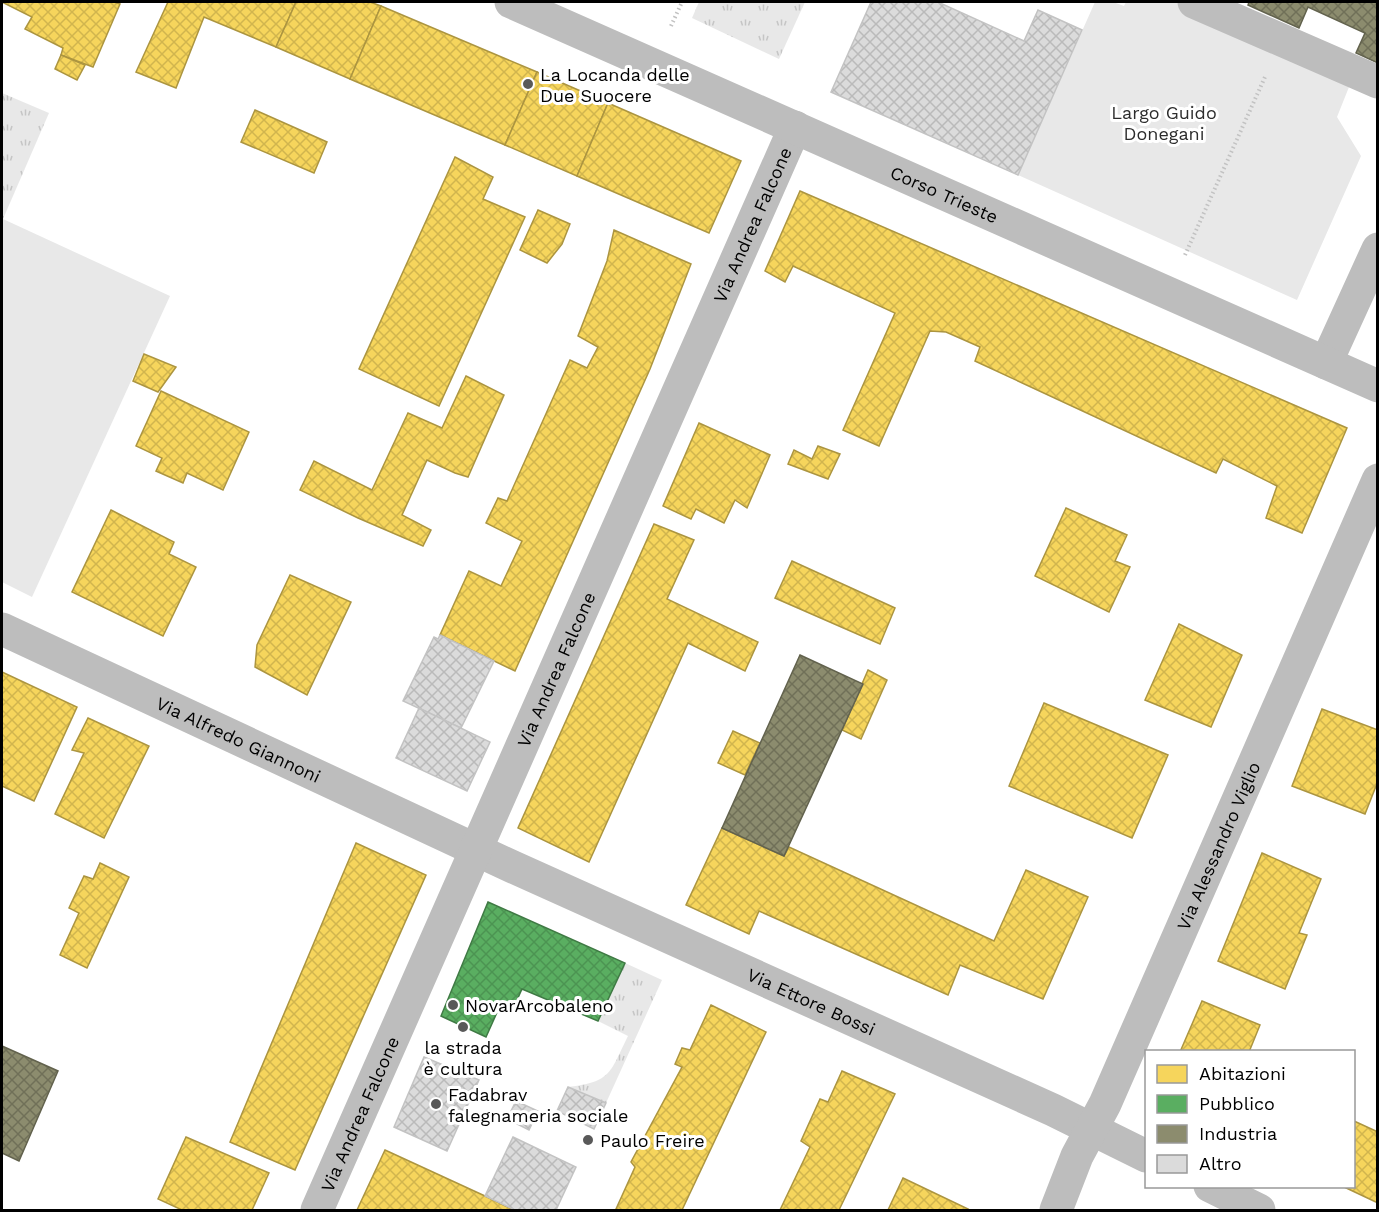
<svg xmlns="http://www.w3.org/2000/svg" width="1379" height="1212" viewBox="0 0 1379 1212" font-family="'Work Sans',sans-serif">
<style>
.grass{fill:url(#grass-tufts)}
.park{fill:#e8e8e8}
.homes{fill:url(#homes-cross-hatch);stroke:#ac9540;stroke-width:1.5}
.public{fill:url(#public-cross-hatch);stroke:#3f7a44;stroke-width:1.5}
.industry{fill:url(#industry-cross-hatch);stroke:#62624d;stroke-width:1.5}
.building{fill:url(#building-cross-hatch);stroke:#c3c3c3;stroke-width:1.5}
.lines{fill:none;stroke-linecap:round;stroke-linejoin:round}
.path{stroke:#c2c2c2;stroke-width:4;stroke-dasharray:1.5 3;stroke-linecap:butt}
.minor{stroke:#bdbdbd;stroke-width:33}
.major{stroke:#bdbdbd;stroke-width:33}
.poi-dot{fill:#595959;stroke:#fff;stroke-width:2}
.labels{text-anchor:middle;dominant-baseline:central;stroke-width:6;stroke-linejoin:round;paint-order:stroke}
.poi-label{font-size:18px;fill:#000;stroke:#fff;text-anchor:start}
.park-label{font-size:18px;fill:#2c2c2c;stroke:#fff}
.street-label{font-size:18px;fill:#000;stroke:#fff}
</style>
<defs>
<pattern id="grass-tufts" width="24" height="20" patternUnits="userSpaceOnUse" patternTransform="scale(1.5)"><rect width="24" height="20" fill="#e8e8e8"/><path d="M3 7l-1-3M5 7V3M7 7l1-3M15 17l-1-3M17 17v-4M19 17l1-3" fill="none" stroke="#c5c5c5"/></pattern>
<pattern id="homes-cross-hatch" width="8" height="8" patternUnits="userSpaceOnUse" patternTransform="scale(1.5)"><rect width="8" height="8" fill="#f6d55c"/><path d="M0 0l8 8M0 8l8-8" fill="none" stroke="#d1b54e"/></pattern>
<pattern id="public-cross-hatch" width="8" height="8" patternUnits="userSpaceOnUse" patternTransform="scale(1.5)"><rect width="8" height="8" fill="#5aae61"/><path d="M0 0l8 8M0 8l8-8" fill="none" stroke="#4c9452"/></pattern>
<pattern id="industry-cross-hatch" width="8" height="8" patternUnits="userSpaceOnUse" patternTransform="scale(1.5)"><rect width="8" height="8" fill="#8c8c6e"/><path d="M0 0l8 8M0 8l8-8" fill="none" stroke="#707058"/></pattern>
<pattern id="building-cross-hatch" width="8" height="8" patternUnits="userSpaceOnUse" patternTransform="scale(1.5)"><rect width="8" height="8" fill="#dbdbdb"/><path d="M0 0l8 8M0 8l8-8" fill="none" stroke="#bababa"/></pattern>
</defs>
<rect width="100%" height="100%" fill="#fff"/>
<g class="grass">
<polygon points="699,2 805,2 779,59 692,18"/>
<polygon points="2,93 49,113 3,219 2,218"/>
<path d="M625,963L662,980L606,1103L568,1087C612,1082 610,1072 628,1036L598,1021Z"/>
</g>
<g class="park">
<polygon points="1095,2 1113,2 1124,6 1126,2 1192,2 1349,87 1337,117 1361,156 1297,300 1018,175"/>
<polygon points="3,219 170,296 32,597 2,582 2,222"/>
</g>
<g class="homes">
<polygon points="2,2 114,2 120,4 93,67 61,55 63,48 25,29 32,17"/>
<polygon points="168,2 296,2 276,47 204,17 176,88 136,72"/>
<polygon points="296,2 370,2 381,6 350,79 276,47"/>
<polygon points="381,6 537,72 505,145 350,79"/>
<polygon points="61,55 85,65 77,80 55,69"/>
<polygon points="537,72 608,103 577,176 505,145"/>
<polygon points="608,103 741,161 709,233 577,176"/>
<polygon points="255,110 327,142 314,173 241,142"/>
<polygon points="455,157 493,177 483,199 525,217 439,406 359,369"/>
<polygon points="800,191 1347,428 1302,533 1266,518 1277,486 1223,459 1216,473 975,361 980,347 946,332 930,331 879,446 843,430 895,313 793,266 785,282 765,271"/>
<polygon points="538,210 570,224 562,244 547,263 520,250"/>
<polygon points="614,230 691,264 650,369 515,671 440,635 469,571 501,586 522,541 486,523 498,498 507,501 570,360 587,368 598,347 578,336 607,261"/>
<polygon points="144,354 176,367 158,392 133,381"/>
<polygon points="466,376 504,395 468,477 455,473 427,460 402,515 431,530 423,546 358,518 300,490 314,461 372,490 408,413 442,428"/>
<polygon points="161,391 249,432 223,490 187,473 183,483 156,471 162,458 136,446"/>
<polygon points="699,423 770,455 747,508 735,500 724,523 696,509 691,519 663,506"/>
<polygon points="818,446 840,454 828,479 788,464 794,450 812,459"/>
<polygon points="1066,508 1127,535 1115,561 1130,567 1109,612 1035,576"/>
<polygon points="111,510 174,542 169,554 196,567 163,636 72,592"/>
<polygon points="654,524 694,540 667,599 758,642 745,671 688,643 589,862 518,828"/>
<polygon points="792,561 895,608 880,644 775,598"/>
<polygon points="290,575 351,602 307,695 255,667 257,645"/>
<polygon points="1179,624 1242,655 1211,727 1145,700"/>
<polygon points="868,670 887,680 861,739 842,730"/>
<polygon points="2,672 77,707 34,801 2,786"/>
<polygon points="1044,703 1168,755 1132,838 1009,786"/>
<polygon points="1322,709 1378,730 1378,781 1365,814 1292,786"/>
<polygon points="88,718 149,746 104,838 55,814 84,753 72,750"/>
<polygon points="733,731 760,743 745,775 718,763"/>
<polygon points="722,828 784,856 789,847 994,941 1026,870 1088,897 1043,999 960,965 948,995 759,911 749,934 686,905"/>
<polygon points="356,843 426,875 295,1170 230,1142"/>
<polygon points="1262,853 1321,879 1299,933 1307,935 1285,989 1218,961"/>
<polygon points="100,863 129,877 87,968 60,955 79,913 69,908 84,876 93,879"/>
<polygon points="1202,1001 1260,1025 1249,1052 1180,1052"/>
<polygon points="711,1005 766,1032 682,1210 620,1210 616,1209 635,1167 631,1162 682,1067 675,1064 682,1048 690,1050"/>
<polygon points="842,1071 895,1094 839,1210 780,1210 810,1147 801,1141 820,1099 828,1102"/>
<polygon points="1354,1121 1378,1132 1378,1203 1342,1186 1354,1186"/>
<polygon points="186,1137 269,1173 252,1210 182,1210 158,1199"/>
<polygon points="385,1150 485,1196 514,1210 357,1210"/>
<polygon points="903,1178 968,1209 967,1210 888,1210"/>
</g>
<polygon class="public" points="488,902 625,963 598,1021 522,989 511,1013 499,1008 486,1037 441,1016"/>
<g class="industry">
<polygon points="1249,2 1378,2 1378,63 1356,53 1365,33 1308,7 1299,28 1248,5"/>
<polygon points="800,655 863,684 784,856 722,828"/>
<polygon points="2,1046 58,1071 19,1161 2,1153"/>
</g>
<g class="building">
<polygon points="871,2 938,2 1024,41 1038,10 1082,30 1018,175 831,92"/>
<polygon points="440,635 494,661 461,728 403,701 434,637 438,639"/>
<polygon points="419,708 490,742 467,791 396,758"/>
<polygon points="424,1057 479,1080 447,1151 394,1127"/>
<polygon points="568,1087 606,1103 594,1129 557,1111"/>
<polygon points="516,1101 538,1111 529,1130 507,1119"/>
<polygon points="513,1137 576,1167 556,1210 515,1210 485,1196"/>
</g>
<g class="lines">
<g class="path">
<polyline points="671,26 682,2"/>
<polyline points="1185,255 1265,77"/>
</g>
<g class="minor">
<polyline points="1194,2 1378,82"/>
<polyline points="1326,363 1378,249"/>
<path id="s1" d="M2,629L513,867L1053,1110L1146,1156"/>
<polyline points="1210,1186 1259,1210"/>
<path id="s2" d="M317,1210L795,127"/>
<path id="s3" d="M1056,1210L1077,1156L1105,1104L1378,480"/>
</g>
<path class="major" id="s4" d="M511,2L1378,386"/>
</g>
<g class="poi-dot">
<circle cx="528" cy="84" r="6"/>
<circle cx="453" cy="1005" r="6"/>
<circle cx="463" cy="1027" r="6"/>
<circle cx="436" cy="1104" r="6"/>
<circle cx="588" cy="1140" r="6"/>
</g>
<g class="labels">
<g class="poi-label">
<text x="540" y="74">La Locanda delle<tspan x="540" dy="21">Due Suocere</tspan></text>
<text x="465" y="1005">NovarArcobaleno</text>
<text x="463" y="1047" text-anchor="middle">la strada<tspan x="463" dy="21">è cultura</tspan></text>
<text x="448" y="1094">Fadabrav<tspan x="448" dy="21">falegnameria sociale</tspan></text>
<text x="600" y="1140">Paulo Freire</text>
</g>
<g class="park-label">
<text x="1164" y="112">Largo Guido<tspan x="1164" dy="21">Donegani</tspan></text>
</g>
<g class="street-label">
<text stroke="none"><textPath href="#s4" startOffset="474">Corso Trieste</textPath></text>
<text stroke="none"><textPath href="#s2" startOffset="1077">Via Andrea Falcone</textPath></text>
<text stroke="none"><textPath href="#s2" startOffset="591">Via Andrea Falcone</textPath></text>
<text stroke="none"><textPath href="#s1" startOffset="261">Via Alfredo Giannoni</textPath></text>
<text stroke="none"><textPath href="#s3" startOffset="399">Via Alessandro Viglio</textPath></text>
<text stroke="none"><textPath href="#s1" startOffset="891">Via Ettore Bossi</textPath></text>
<text stroke="none"><textPath href="#s2" startOffset="105">Via Andrea Falcone</textPath></text>
</g>
</g>
<rect width="1379" height="1212" fill="none" stroke="#000000" stroke-width="6"/>
<rect x="1145" y="1050" width="210" height="138" fill="#ffffff" stroke="#999999" stroke-width="1.5"/>
<rect x="1157" y="1065" width="30" height="18" fill="#f6d55c" stroke="#999999" stroke-width="1.5"/>
<text x="1199" y="1080" font-size="18" fill="#000000">Abitazioni</text>
<rect x="1157" y="1095" width="30" height="18" fill="#5aae61" stroke="#999999" stroke-width="1.5"/>
<text x="1199" y="1110" font-size="18" fill="#000000">Pubblico</text>
<rect x="1157" y="1125" width="30" height="18" fill="#8c8c6e" stroke="#999999" stroke-width="1.5"/>
<text x="1199" y="1140" font-size="18" fill="#000000">Industria</text>
<rect x="1157" y="1155" width="30" height="18" fill="#dbdbdb" stroke="#999999" stroke-width="1.5"/>
<text x="1199" y="1170" font-size="18" fill="#000000">Altro</text>
</svg>
